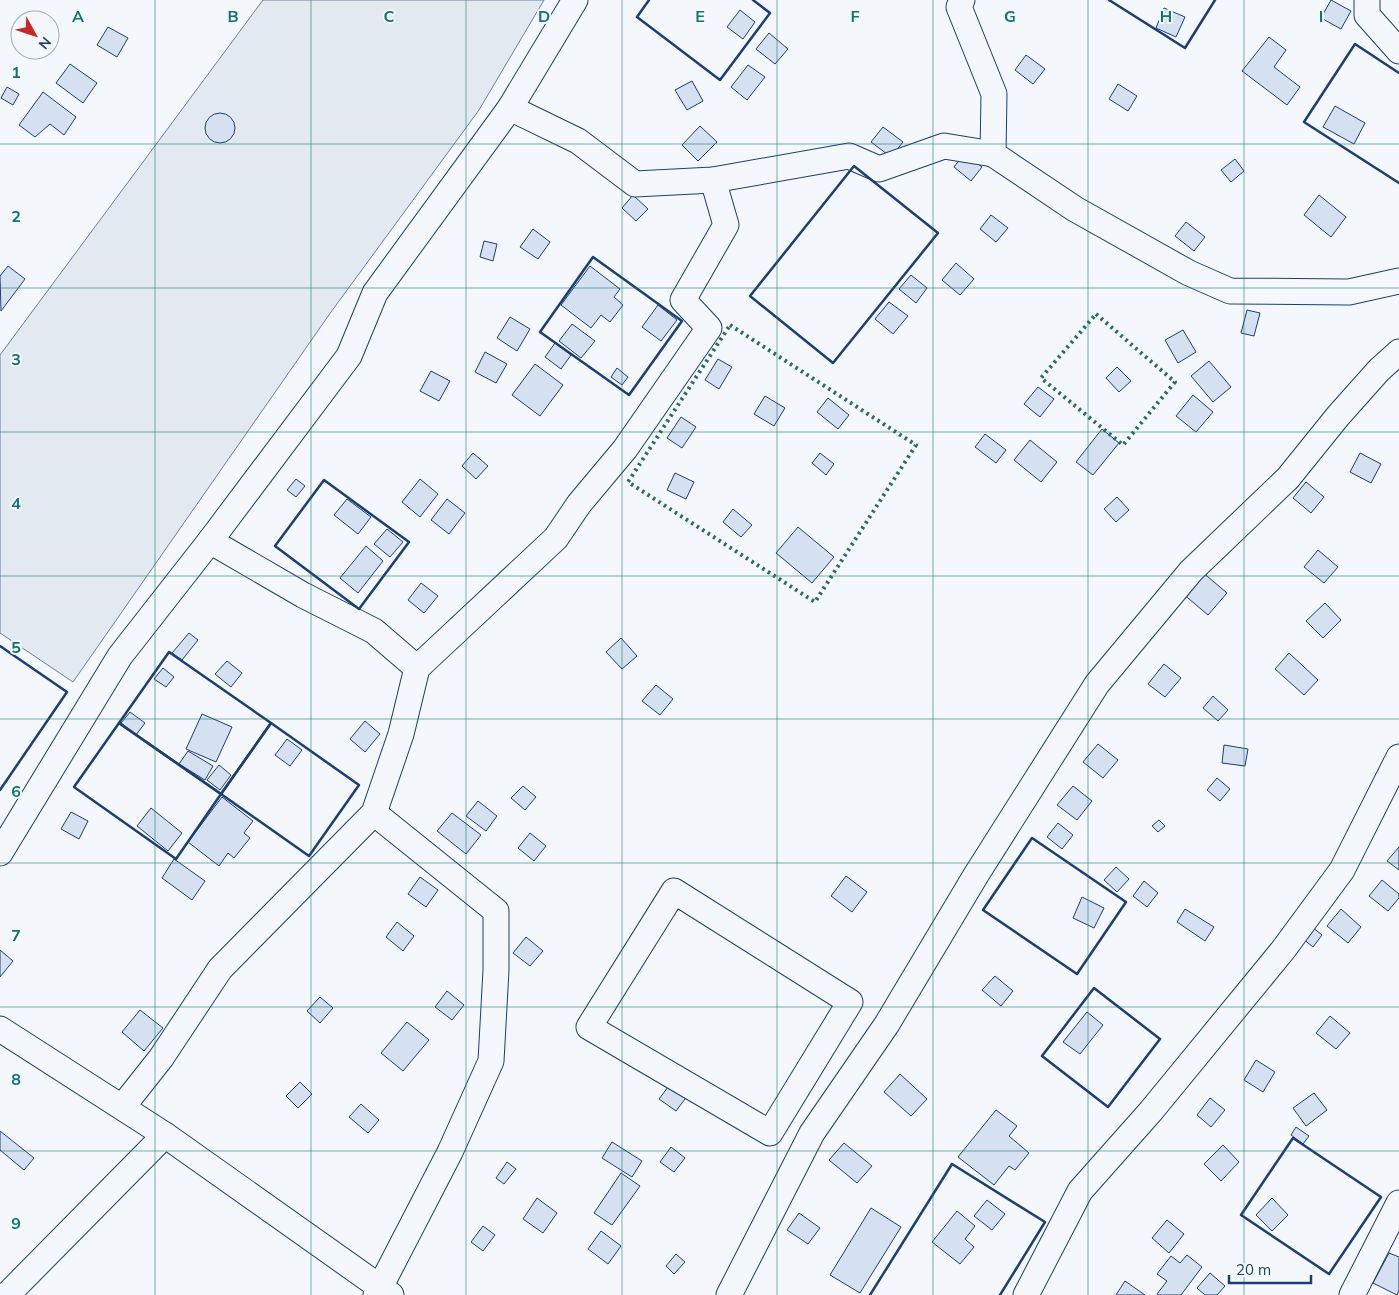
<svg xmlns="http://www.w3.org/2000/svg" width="1399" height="1295" viewBox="0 0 1399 1295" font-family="Mulish,sans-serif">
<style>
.green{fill:#e3e9f0;stroke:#687fa3}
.building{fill:#d5e0f0;stroke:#1d3f73}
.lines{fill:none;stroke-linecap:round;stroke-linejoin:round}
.street-casing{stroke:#1d3f73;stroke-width:27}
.street{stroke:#f4f7fb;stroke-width:25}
.hedge{stroke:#2c6c60;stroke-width:4;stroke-dasharray:2.5 4;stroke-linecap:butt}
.wall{stroke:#1d3f73;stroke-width:2.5}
.grid{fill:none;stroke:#0f766e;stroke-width:1;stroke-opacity:0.55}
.grid-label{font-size:16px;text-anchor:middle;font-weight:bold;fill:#0f766e;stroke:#f4f7fb;stroke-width:4;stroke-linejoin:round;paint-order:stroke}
</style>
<rect width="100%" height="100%" fill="#f4f7fb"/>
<polygon class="green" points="263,0 544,0 479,110 331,312 73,682 0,633 0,355"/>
<g class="building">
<polygon points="1331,0 1351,11 1341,29 1321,18"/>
<polygon points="1164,8 1185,17 1176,37 1156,28"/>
<polygon points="740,10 755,22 743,39 727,27"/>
<polygon points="108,27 128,38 117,57 97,45"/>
<polygon points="769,33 788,49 775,64 756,49"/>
<polygon points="1269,37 1286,50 1274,67 1300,87 1287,105 1242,71"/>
<polygon points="1026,55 1045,69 1033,84 1015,70"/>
<polygon points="70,64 97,83 83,103 56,83"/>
<polygon points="748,65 765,77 747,100 731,87"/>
<polygon points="692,81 703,101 687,110 675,90"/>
<polygon points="1118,84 1137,96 1128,111 1109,99"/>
<polygon points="7,87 19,94 13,105 1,98"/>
<polygon points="43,92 76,117 64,135 50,124 35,137 19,125"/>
<polygon points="1335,106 1365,123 1354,144 1323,127"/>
<circle cx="220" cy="128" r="15"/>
<polygon points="700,126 717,142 698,161 682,145"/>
<polygon points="883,127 903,142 891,157 871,142"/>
<polygon points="965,153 982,167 971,181 954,167"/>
<polygon points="1235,159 1244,171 1231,182 1221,170"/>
<polygon points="633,195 648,209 636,221 622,208"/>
<polygon points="1319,195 1346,217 1331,237 1304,215"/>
<polygon points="991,215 1008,228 996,242 980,229"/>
<polygon points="1186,222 1205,237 1194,251 1175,236"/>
<polygon points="533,229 550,242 538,259 520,247"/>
<polygon points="484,241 497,244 493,261 480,257"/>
<polygon points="956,263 974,279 960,295 942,280"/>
<polygon points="8,266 25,279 1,311 0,276"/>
<polygon points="590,266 620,289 614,297 623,305 610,322 601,315 591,328 561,305"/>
<polygon points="911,275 927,288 916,303 899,289"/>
<polygon points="889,302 908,316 893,334 875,319"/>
<polygon points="658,305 677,320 661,341 642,327"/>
<polygon points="1247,310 1260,313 1254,336 1241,333"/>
<polygon points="510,317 530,329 517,351 497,338"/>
<polygon points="572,324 595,341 581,358 559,341"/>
<polygon points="1183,330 1196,352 1178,363 1165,340"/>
<polygon points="555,343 571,355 561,369 545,357"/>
<polygon points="485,352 507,364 496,383 475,372"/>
<polygon points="718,359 732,367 719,389 705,380"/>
<polygon points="1209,361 1231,387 1213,402 1191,376"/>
<polygon points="535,364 563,385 540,416 512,395"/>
<polygon points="1117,367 1131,381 1119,392 1106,378"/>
<polygon points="617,368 628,377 622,385 611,377"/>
<polygon points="431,371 450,381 439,401 420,391"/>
<polygon points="1038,387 1054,399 1040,417 1024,404"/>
<polygon points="1193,395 1213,412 1196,432 1176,416"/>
<polygon points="765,396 785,408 774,426 754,414"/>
<polygon points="828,398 849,415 838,429 817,412"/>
<polygon points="681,417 696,427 682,448 667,438"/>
<polygon points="1102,429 1119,443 1093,475 1076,462"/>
<polygon points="985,434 1006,450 996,463 975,447"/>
<polygon points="1030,440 1057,462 1041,482 1014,460"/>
<polygon points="473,453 488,466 476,479 462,466"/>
<polygon points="820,453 834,464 826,475 812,463"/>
<polygon points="1360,453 1381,464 1371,483 1350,472"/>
<polygon points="675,473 694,482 686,499 667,490"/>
<polygon points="296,479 305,486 296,497 287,490"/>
<polygon points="420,479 438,494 420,517 402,502"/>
<polygon points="1306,482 1324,497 1311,513 1293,498"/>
<polygon points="1117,497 1129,510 1116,522 1104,509"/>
<polygon points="347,499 371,517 358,534 334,515"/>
<polygon points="447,499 465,513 449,534 431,520"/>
<polygon points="733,509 752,525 741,537 723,522"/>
<polygon points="798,527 834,557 812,583 776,553"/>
<polygon points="387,529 403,542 390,557 374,544"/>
<polygon points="366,546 383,561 358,593 340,578"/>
<polygon points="1318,550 1338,567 1324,583 1304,567"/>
<polygon points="1201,571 1227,593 1208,615 1182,593"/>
<polygon points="421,583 438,596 424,613 408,600"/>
<polygon points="1325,603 1341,620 1323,638 1306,621"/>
<polygon points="189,633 198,640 182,660 172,653"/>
<polygon points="621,638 637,656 622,669 606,652"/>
<polygon points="1289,653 1318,680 1304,695 1275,669"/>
<polygon points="227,661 242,673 231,687 215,674"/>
<polygon points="1164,664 1181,678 1165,697 1148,684"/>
<polygon points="163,668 174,677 166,687 154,679"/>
<polygon points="656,685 673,699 660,715 642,701"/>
<polygon points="1213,696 1228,710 1218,721 1203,708"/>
<polygon points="130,712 145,723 136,735 121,723"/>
<polygon points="202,714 232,727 216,762 186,749"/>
<polygon points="365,721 380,734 365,752 350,739"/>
<polygon points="287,739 302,750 290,766 275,755"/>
<polygon points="1098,744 1118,760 1103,778 1083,762"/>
<polygon points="1224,745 1248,749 1245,766 1222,763"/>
<polygon points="188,751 213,766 205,780 179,764"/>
<polygon points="219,765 231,775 220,790 207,780"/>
<polygon points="1217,778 1230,789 1220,801 1207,790"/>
<polygon points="523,786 536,797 525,810 511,798"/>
<polygon points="1073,786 1092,801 1077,820 1057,805"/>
<polygon points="222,797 253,821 244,833 250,838 234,858 228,853 219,866 188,842"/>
<polygon points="478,801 497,816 486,831 466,816"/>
<polygon points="151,808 182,833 168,851 137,826"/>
<polygon points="71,812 88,821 79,839 61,829"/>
<polygon points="452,813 481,835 466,854 437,831"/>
<polygon points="1159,820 1165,826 1158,832 1152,826"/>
<polygon points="1058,823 1073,835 1062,849 1047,837"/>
<polygon points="530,833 546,846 534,861 518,848"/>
<polygon points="1399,847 1399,870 1387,861"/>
<polygon points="174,859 205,881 192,900 162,878"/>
<polygon points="1116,867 1129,879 1117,892 1104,880"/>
<polygon points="846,876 867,892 852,912 831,896"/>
<polygon points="420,877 438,890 426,907 408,894"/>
<polygon points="1382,880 1399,894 1399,898 1388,911 1369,896"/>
<polygon points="1144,881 1158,893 1147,907 1133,896"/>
<polygon points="1082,897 1104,908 1094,928 1073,918"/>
<polygon points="1185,909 1214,927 1205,941 1177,922"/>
<polygon points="1341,909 1361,927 1348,943 1327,926"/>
<polygon points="397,922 414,936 403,951 386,937"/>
<polygon points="1311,926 1322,935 1313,947 1302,938"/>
<polygon points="526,937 543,951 530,966 513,953"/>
<polygon points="0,950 13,961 0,977"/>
<polygon points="995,976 1013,991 1001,1006 982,990"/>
<polygon points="447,991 464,1005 452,1020 435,1007"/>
<polygon points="320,997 333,1008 320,1023 307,1011"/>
<polygon points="140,1010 163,1028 144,1051 122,1032"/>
<polygon points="1087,1012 1103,1025 1080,1054 1063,1042"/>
<polygon points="1330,1016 1350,1033 1336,1049 1316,1033"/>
<polygon points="407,1022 429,1040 403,1071 381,1053"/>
<polygon points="1256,1060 1275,1072 1263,1092 1244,1080"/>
<polygon points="900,1074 927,1099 911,1116 884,1092"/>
<polygon points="300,1082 312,1094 298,1108 286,1096"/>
<polygon points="671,1083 688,1095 676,1111 659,1099"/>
<polygon points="1314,1093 1327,1110 1306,1126 1293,1108"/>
<polygon points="1210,1098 1225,1110 1211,1127 1197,1115"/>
<polygon points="361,1104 379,1120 368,1133 349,1117"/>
<polygon points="996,1110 1017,1126 1009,1136 1029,1153 1015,1170 1009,1166 994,1185 958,1157"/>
<polygon points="1296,1127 1309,1136 1303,1144 1291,1135"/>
<polygon points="0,1131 34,1158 24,1170 0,1150"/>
<polygon points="612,1142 642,1161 632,1177 602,1158"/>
<polygon points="844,1143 872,1166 857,1183 829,1160"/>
<polygon points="1223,1145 1239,1162 1221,1181 1204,1164"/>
<polygon points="671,1147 685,1158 674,1172 660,1162"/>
<polygon points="507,1162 516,1169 504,1184 496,1178"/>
<polygon points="621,1173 640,1186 612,1225 594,1213"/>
<polygon points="537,1198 557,1213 543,1233 523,1219"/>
<polygon points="1272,1198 1288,1215 1272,1231 1256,1215"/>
<polygon points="987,1200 1005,1214 992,1230 974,1216"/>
<polygon points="871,1208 901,1227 860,1293 830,1275"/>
<polygon points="957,1211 975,1226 965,1239 974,1247 960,1264 932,1242"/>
<polygon points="799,1213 820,1228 808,1244 787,1230"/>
<polygon points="1167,1220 1184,1234 1169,1253 1152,1238"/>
<polygon points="483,1226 495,1235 483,1251 471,1242"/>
<polygon points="601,1231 621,1246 608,1264 588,1249"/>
<polygon points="1389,1253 1399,1257 1399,1290 1397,1295 1373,1283"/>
<polygon points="676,1254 685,1262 674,1274 666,1266"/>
<polygon points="1187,1255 1202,1267 1181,1295 1158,1295 1157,1294 1167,1281 1157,1274 1171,1256 1180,1263"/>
<polygon points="1210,1273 1225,1286 1217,1295 1205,1295 1197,1288"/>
<polygon points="1125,1281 1145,1295 1116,1295"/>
</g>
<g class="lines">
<g class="street-casing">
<g id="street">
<polyline points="962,0 959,7 994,94 993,154 1075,209 1189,273 1230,291 1349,292 1399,281"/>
<polyline points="1367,0 1367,15 1399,51"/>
<polyline points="510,108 578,141 635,184 713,180 849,156 879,169 944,146 993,154"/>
<polyline points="210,541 303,595 374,631 417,668"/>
<polyline points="374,813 496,911 496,970 491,1061 450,1152 376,1295"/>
<polyline points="0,853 120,656 210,541 349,356 375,293 510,108 575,0"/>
<polygon points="674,891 850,1002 770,1133 589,1027"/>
<polyline points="0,1029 165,1135 391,1295"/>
<polyline points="123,1106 161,1058 220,969 374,813 401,734 417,668 556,538 579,504 625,449 709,328 683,300 726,225 713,180"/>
<polyline points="7,1295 165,1135"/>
<polyline points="729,1295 812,1133 887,1024 976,875 1097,684 1191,571 1288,478 1338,416 1379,370 1399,352"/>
<polyline points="1026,1295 1080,1191 1151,1111 1283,950 1342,870 1399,757"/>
<polyline points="1352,1295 1399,1203"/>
</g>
</g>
<use href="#street" class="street"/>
<g class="hedge">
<polygon points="1096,314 1175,382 1123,445 1041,378"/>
<polygon points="730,325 916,445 815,602 628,482"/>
</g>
<g class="wall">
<polyline points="649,0 637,17 720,80 770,13 753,0"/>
<polyline points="1109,0 1185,48 1215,0"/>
<polyline points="1399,73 1355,44 1304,122 1399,183"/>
<polygon points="854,166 938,233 833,363 750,296"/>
<polygon points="593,257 682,321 629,395 540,332"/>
<polygon points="324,480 409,542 359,609 275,546"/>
<polyline points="0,646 67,692 0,790"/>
<polygon points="169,652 271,723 221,794 119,723"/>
<polygon points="119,723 221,794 176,859 74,787"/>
<polygon points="271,723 359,785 309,856 221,794"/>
<polygon points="1032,838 1126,902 1077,974 983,910"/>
<polygon points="1094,988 1160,1039 1108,1107 1042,1056"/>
<polygon points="1293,1138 1381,1197 1329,1274 1241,1215"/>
<polyline points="870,1295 952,1164 1045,1222 1000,1295"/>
</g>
</g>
<path class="grid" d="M155,0V1295M311,0V1295M466,0V1295M622,0V1295M777,0V1295M933,0V1295M1088,0V1295M1244,0V1295M0,144H1399M0,288H1399M0,432H1399M0,576H1399M0,719H1399M0,863H1399M0,1007H1399M0,1151H1399"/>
<g class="grid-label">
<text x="78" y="22">A</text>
<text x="233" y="22">B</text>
<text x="389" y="22">C</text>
<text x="544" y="22">D</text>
<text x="700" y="22">E</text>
<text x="855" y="22">F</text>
<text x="1010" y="22">G</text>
<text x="1166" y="22">H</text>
<text x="1321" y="22">I</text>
<text x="16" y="78">1</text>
<text x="16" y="222">2</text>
<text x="16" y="365">3</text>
<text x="16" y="509">4</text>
<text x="16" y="653">5</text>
<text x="16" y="797">6</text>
<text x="16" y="941">7</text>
<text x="16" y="1085">8</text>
<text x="16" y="1229">9</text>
</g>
<g transform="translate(35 35) rotate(130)"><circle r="24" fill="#f4f7fb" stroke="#9eadc5"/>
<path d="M0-4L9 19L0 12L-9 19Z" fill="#c62828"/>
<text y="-8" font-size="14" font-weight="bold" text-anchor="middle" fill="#1d3f73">N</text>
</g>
<path d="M1229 1275v8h82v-8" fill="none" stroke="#1d3f73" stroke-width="2.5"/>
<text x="1236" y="1275" font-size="15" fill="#1d3f73" stroke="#f4f7fb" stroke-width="4" paint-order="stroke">20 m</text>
</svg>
